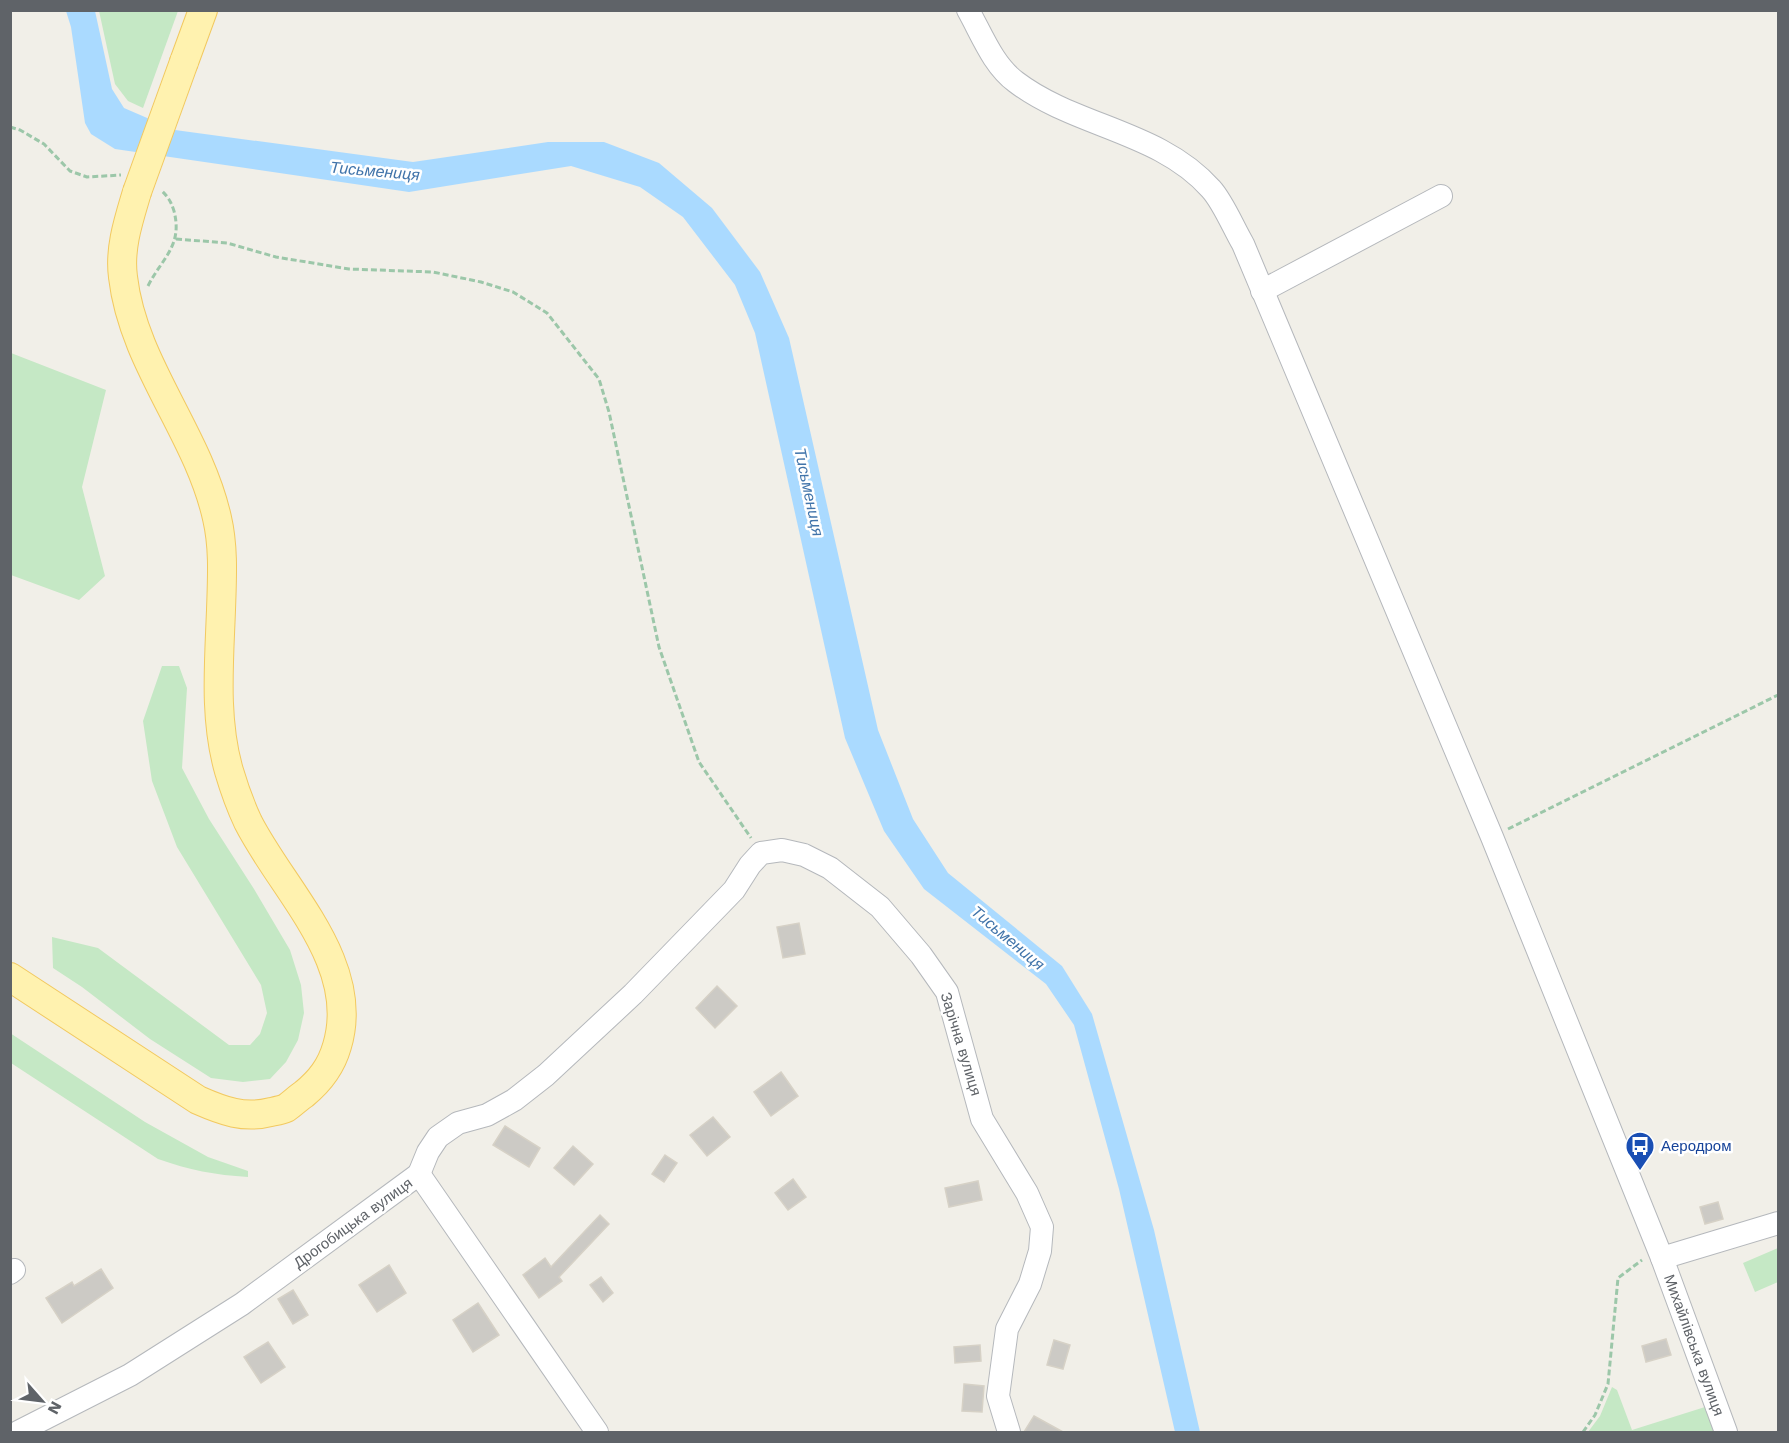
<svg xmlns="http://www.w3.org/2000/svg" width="1789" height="1443" viewBox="0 0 1789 1443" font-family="'Work Sans',sans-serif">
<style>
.green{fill:#c5e8c5}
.water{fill:#aadaff}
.building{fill:#cccac5;stroke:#d6d1c6;stroke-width:1.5}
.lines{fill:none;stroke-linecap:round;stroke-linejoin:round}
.minor-casing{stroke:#b5b8bc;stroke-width:24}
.major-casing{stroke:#f2c960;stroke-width:30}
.path{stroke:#9cc7a9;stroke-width:3;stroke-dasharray:6 3;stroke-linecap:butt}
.minor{stroke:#fff;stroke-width:22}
.major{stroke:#fff2af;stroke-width:28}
.major-bridge-casing{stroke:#f2c960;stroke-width:30;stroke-linecap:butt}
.major-bridge{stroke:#fff2af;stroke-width:28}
.labels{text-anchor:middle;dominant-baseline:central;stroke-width:5;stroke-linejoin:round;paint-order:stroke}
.street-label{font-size:15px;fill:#5f6368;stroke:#fff}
.transit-label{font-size:15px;fill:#164399;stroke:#fff;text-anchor:start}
.water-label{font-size:16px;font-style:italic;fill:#4174aa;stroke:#fff}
</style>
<rect width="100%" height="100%" fill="#f1efe8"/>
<g class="green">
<polygon points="99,11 178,11 143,108 128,101 115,84"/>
<polygon points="11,353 106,390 82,487 105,576 79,600 11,575"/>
<polygon points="162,666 179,666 187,688 182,768 209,819 254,889 290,950 301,985 304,1013 298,1040 286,1062 270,1079 243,1082 211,1078 150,1039 82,987 53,968 52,937 98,948 229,1045 250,1045 260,1034 267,1013 261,985 177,847 152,781 143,721"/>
<path d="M10,1033L145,1122L208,1157L248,1171V1177C215,1175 189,1170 158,1159L11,1063Z"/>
<polygon points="1778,1248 1778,1282 1755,1292 1743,1263"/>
<polygon points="1612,1387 1617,1390 1632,1430 1705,1407 1714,1432 1588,1432 1600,1416"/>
</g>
<polygon class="water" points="66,11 95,11 112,89 124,108 175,130 413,162 548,142 604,142 659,163 712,208 760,272 789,338 878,730 913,819 948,873 1062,966 1092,1014 1154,1230 1200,1432 1175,1432 1119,1189 1074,1025 1046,984 924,889 884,831 845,738 755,333 735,285 683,217 640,187 571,166 409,192 115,149 91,134 85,123 71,27"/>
<g class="building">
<polygon points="799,923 805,954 783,958 777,927"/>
<polygon points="717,986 737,1006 715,1028 696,1008"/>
<polygon points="781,1072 798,1096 771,1116 754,1092"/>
<polygon points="713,1117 730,1137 707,1156 690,1135"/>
<polygon points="505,1126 540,1148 529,1167 493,1145"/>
<polygon points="573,1146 593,1164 574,1185 554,1168"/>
<polygon points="665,1155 677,1163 664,1182 652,1174"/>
<polygon points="793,1179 806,1197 788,1210 775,1193"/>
<polygon points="978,1181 982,1200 949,1207 945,1188"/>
<polygon points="1718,1202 1723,1219 1705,1224 1700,1207"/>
<polygon points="600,1215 609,1224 559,1277 562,1281 539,1298 523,1275 545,1258 551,1267"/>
<polygon points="389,1265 406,1293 377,1312 359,1285"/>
<polygon points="101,1269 113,1288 62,1323 46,1298 72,1282 74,1286"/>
<polygon points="601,1277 613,1293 603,1302 590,1285"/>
<polygon points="293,1290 308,1315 293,1324 278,1299"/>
<polygon points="478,1303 499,1335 473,1352 453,1320"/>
<polygon points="1666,1339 1671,1355 1646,1362 1642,1346"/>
<polygon points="1054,1340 1070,1345 1063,1369 1047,1365"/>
<polygon points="268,1342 285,1367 261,1383 244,1357"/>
<polygon points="980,1345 981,1361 955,1363 954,1347"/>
<polygon points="964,1384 984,1386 982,1412 962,1411"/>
<polygon points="1034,1416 1063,1432 1024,1432"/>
</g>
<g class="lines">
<g class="minor-casing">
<g id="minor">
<path d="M968,10C982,35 993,65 1016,82C1075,127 1160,131 1211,189C1223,202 1233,227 1243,244L1492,837L1662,1258L1726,1432"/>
<polyline points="1262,291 1441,196"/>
<polyline points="419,1174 428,1152 438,1137 458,1123 487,1115 514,1100 546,1075 633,994 734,890 750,865 761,853 782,850 804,855 830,868 880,907 921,955 947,992 982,1119 1027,1193 1042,1227 1040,1251 1030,1284 1007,1329 998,1396 1009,1432"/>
<polyline points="1662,1258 1778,1223"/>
<polyline points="10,1273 14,1270"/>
<polyline points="18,1432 130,1375 242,1304 419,1174 597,1432"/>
</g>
</g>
<g class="major-casing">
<g id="major">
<polyline points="184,62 203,10"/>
<path d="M10,977L198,1100C223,1111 244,1119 271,1112C276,1111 282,1110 286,1108C292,1104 298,1098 304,1094C320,1081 331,1067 337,1046C362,963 283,891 248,822C241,807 234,788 229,771C214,719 219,664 221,610C222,579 224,548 217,518C198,433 133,364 123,277C119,248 129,219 137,192"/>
</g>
</g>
<g class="path">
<polyline points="10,127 20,130 44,144 70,171 87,177 121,175"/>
<polyline points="176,239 227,243 276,257 349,269 433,272 481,282 513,292 547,313 599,379 609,412 659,647 699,762 751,838"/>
<path d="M148,286C162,258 183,246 174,211C171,202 169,198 162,191"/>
<polyline points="1508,829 1778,695"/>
<polyline points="1583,1432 1595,1415 1608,1384 1618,1278 1642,1260"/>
</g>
<use href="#minor" class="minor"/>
<use href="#major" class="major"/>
<g class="major-bridge-casing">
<polyline id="major-bridge" points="137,192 184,62"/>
</g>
<use href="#major-bridge" class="major-bridge"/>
</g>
<defs>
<g id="bus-pin" transform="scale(1.5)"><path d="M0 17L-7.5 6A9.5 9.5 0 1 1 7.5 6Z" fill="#1a4fb4" stroke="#fff"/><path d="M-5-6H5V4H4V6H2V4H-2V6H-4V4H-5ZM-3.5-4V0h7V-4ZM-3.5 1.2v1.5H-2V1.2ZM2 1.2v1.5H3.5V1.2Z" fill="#fff"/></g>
</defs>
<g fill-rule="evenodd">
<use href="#bus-pin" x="1640" y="1146"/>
</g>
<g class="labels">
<g class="street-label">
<text transform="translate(961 1044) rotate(73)">Зарічна вулиця</text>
<text transform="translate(353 1223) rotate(-36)">Дрогобицька вулиця</text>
<text transform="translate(1694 1345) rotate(70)">Михайлівська вулиця</text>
</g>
<g class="transit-label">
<text x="1661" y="1146">Аеродром</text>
</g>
<g class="water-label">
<text transform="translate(375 171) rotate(5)">Тисьмениця</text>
<text transform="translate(809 492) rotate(78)">Тисьмениця</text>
<text transform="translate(1008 938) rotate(40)">Тисьмениця</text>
</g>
</g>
<rect width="1789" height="1443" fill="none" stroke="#5f6368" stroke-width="24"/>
<g transform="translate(42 1401) rotate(118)" stroke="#ffffff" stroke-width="4.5" paint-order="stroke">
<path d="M0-4.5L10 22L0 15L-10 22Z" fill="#5f6368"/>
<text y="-9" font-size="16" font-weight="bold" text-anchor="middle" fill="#5f6368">N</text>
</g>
</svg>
